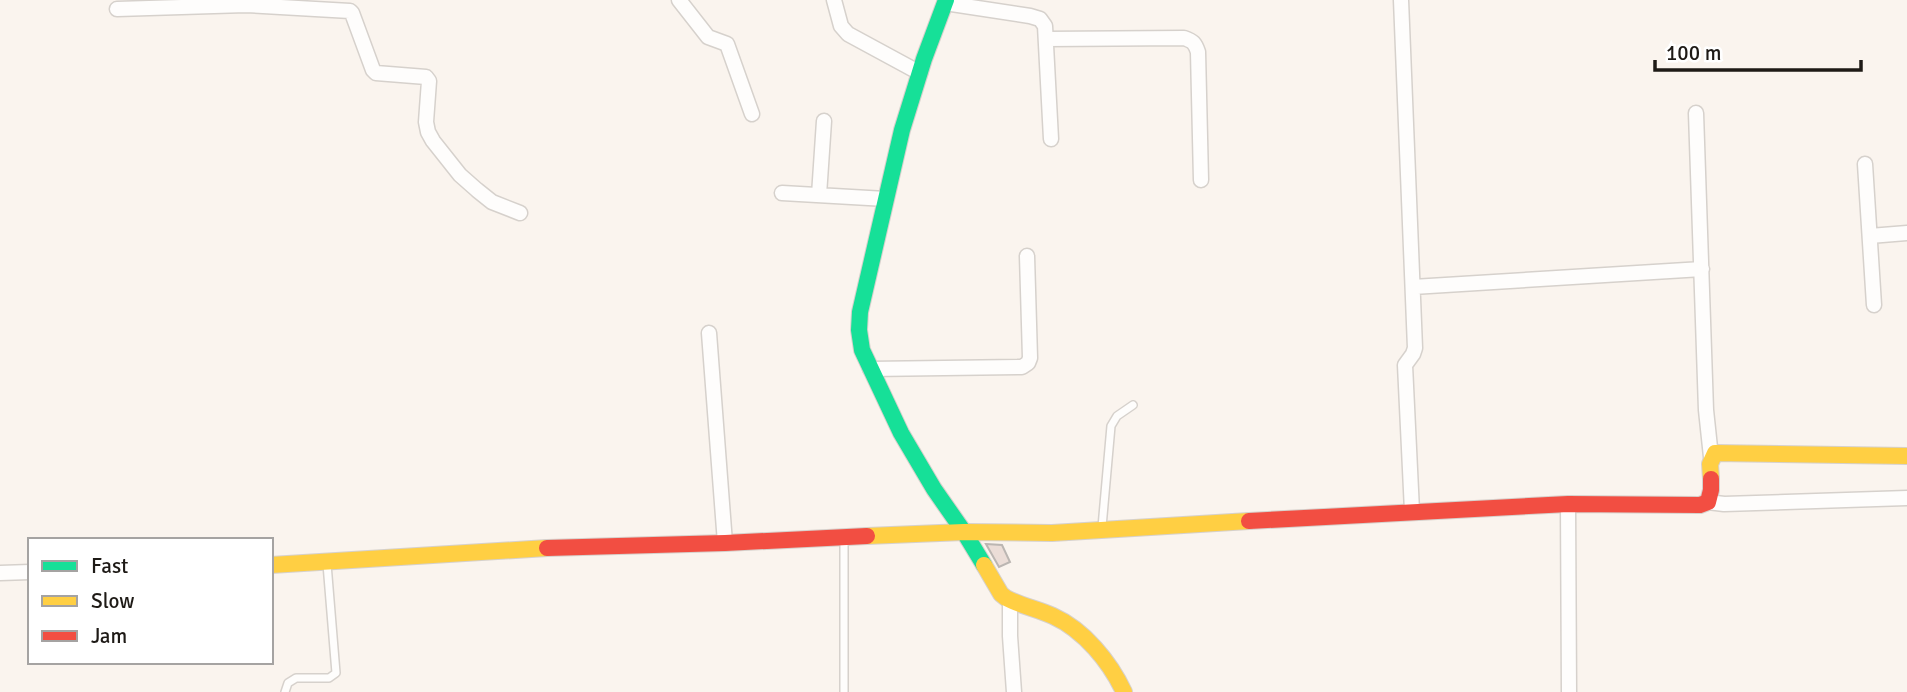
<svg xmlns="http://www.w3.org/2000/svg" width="1907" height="692" font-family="Signika,sans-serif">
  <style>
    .building { fill: #ebddd7; stroke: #bbb6b2; stroke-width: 2 }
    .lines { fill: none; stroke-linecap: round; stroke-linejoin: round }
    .lane-casing { stroke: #d6d1cc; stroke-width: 10 }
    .street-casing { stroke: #d6d1cc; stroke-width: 17 }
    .fast-casing { stroke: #d6d1cc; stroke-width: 18 }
    .slow-casing { stroke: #d6d1cc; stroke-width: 18 }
    .jam-casing { stroke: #d6d1cc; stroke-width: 18 }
    .lane { stroke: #fefdfc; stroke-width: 7 }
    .street { stroke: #fefdfc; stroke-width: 14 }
    .fast { stroke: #16e098; stroke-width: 16 }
    .slow { stroke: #ffcf43; stroke-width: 16 }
    .jam { stroke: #f24e42; stroke-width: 16 }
  </style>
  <rect width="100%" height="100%" fill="#faf4ee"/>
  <path class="building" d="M986,544L1002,545L1010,562L999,567Z"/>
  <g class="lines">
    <g class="lane-casing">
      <path id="lane" d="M1102,527L1111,426L1117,416L1133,405
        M285,692L288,683L296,678H329L336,673L327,564
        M844,692V539"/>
    </g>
    <g class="street-casing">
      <path id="street" d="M679,0L708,37L727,44L752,114
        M834,0L841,26L848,34L920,73
        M1401,0L1415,348L1413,354L1405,365L1412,511
        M945,3L1030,16L1040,19L1045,26L1051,139
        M117,9L246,5L350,11L352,13L373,70L376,73L426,77L429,81L426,122L428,132L433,141L460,175L477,190L492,202L520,213
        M1046,39L1184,38C1193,41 1195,43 1198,52L1201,180
        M1696,113L1706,410L1711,457
        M1865,164L1874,305
        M782,193L886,199
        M819,195L824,121
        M1870,236L1907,233
        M1413,287L1702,269
        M709,333L725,543
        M870,369L1022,367L1028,363L1030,358L1027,256
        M1708,502L1724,504L1907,498
        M1568,504L1569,692
        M0,573L30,572
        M1010,601V636L1014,692"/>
    </g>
    <g class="fast-casing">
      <path id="fast" d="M946,0L924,59L902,130L860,312L859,330L862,350L901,433L934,489L964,532L984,565"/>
    </g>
    <g class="slow-casing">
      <path id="slow" d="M1711,479L1710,464L1715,453L1907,456
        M867,536L964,532L1052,533L1249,521
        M271,565L547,548
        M984,565L1001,594L1006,598C1021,606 1038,609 1053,616C1084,630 1110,662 1124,692"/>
    </g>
    <g class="jam-casing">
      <path id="jam" d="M1249,521L1568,504L1700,505L1708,502L1711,490V479
        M547,548L725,543L867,536"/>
    </g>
    <use href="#lane" class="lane"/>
    <use href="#street" class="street"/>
    <use href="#fast" class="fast"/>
    <use href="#slow" class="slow"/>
    <use href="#jam" class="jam"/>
  </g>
  <rect x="28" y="538" width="245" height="126" fill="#ffffff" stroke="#a5a3a2" stroke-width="2"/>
  <rect x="42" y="561" width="35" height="10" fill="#16e098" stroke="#a5a3a2" stroke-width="2"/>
  <text x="91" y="573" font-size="21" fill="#1e1a16">Fast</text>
  <rect x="42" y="596" width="35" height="10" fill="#ffcf43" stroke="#a5a3a2" stroke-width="2"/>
  <text x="91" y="608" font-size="21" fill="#1e1a16">Slow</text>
  <rect x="42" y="631" width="35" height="10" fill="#f24e42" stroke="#a5a3a2" stroke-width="2"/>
  <text x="91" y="643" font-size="21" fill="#1e1a16">Jam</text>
  <path d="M1655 60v10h206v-10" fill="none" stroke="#1e1a16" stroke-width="3.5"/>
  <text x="1666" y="60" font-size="21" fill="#1e1a16" stroke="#ffffff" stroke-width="5" paint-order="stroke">100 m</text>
</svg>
